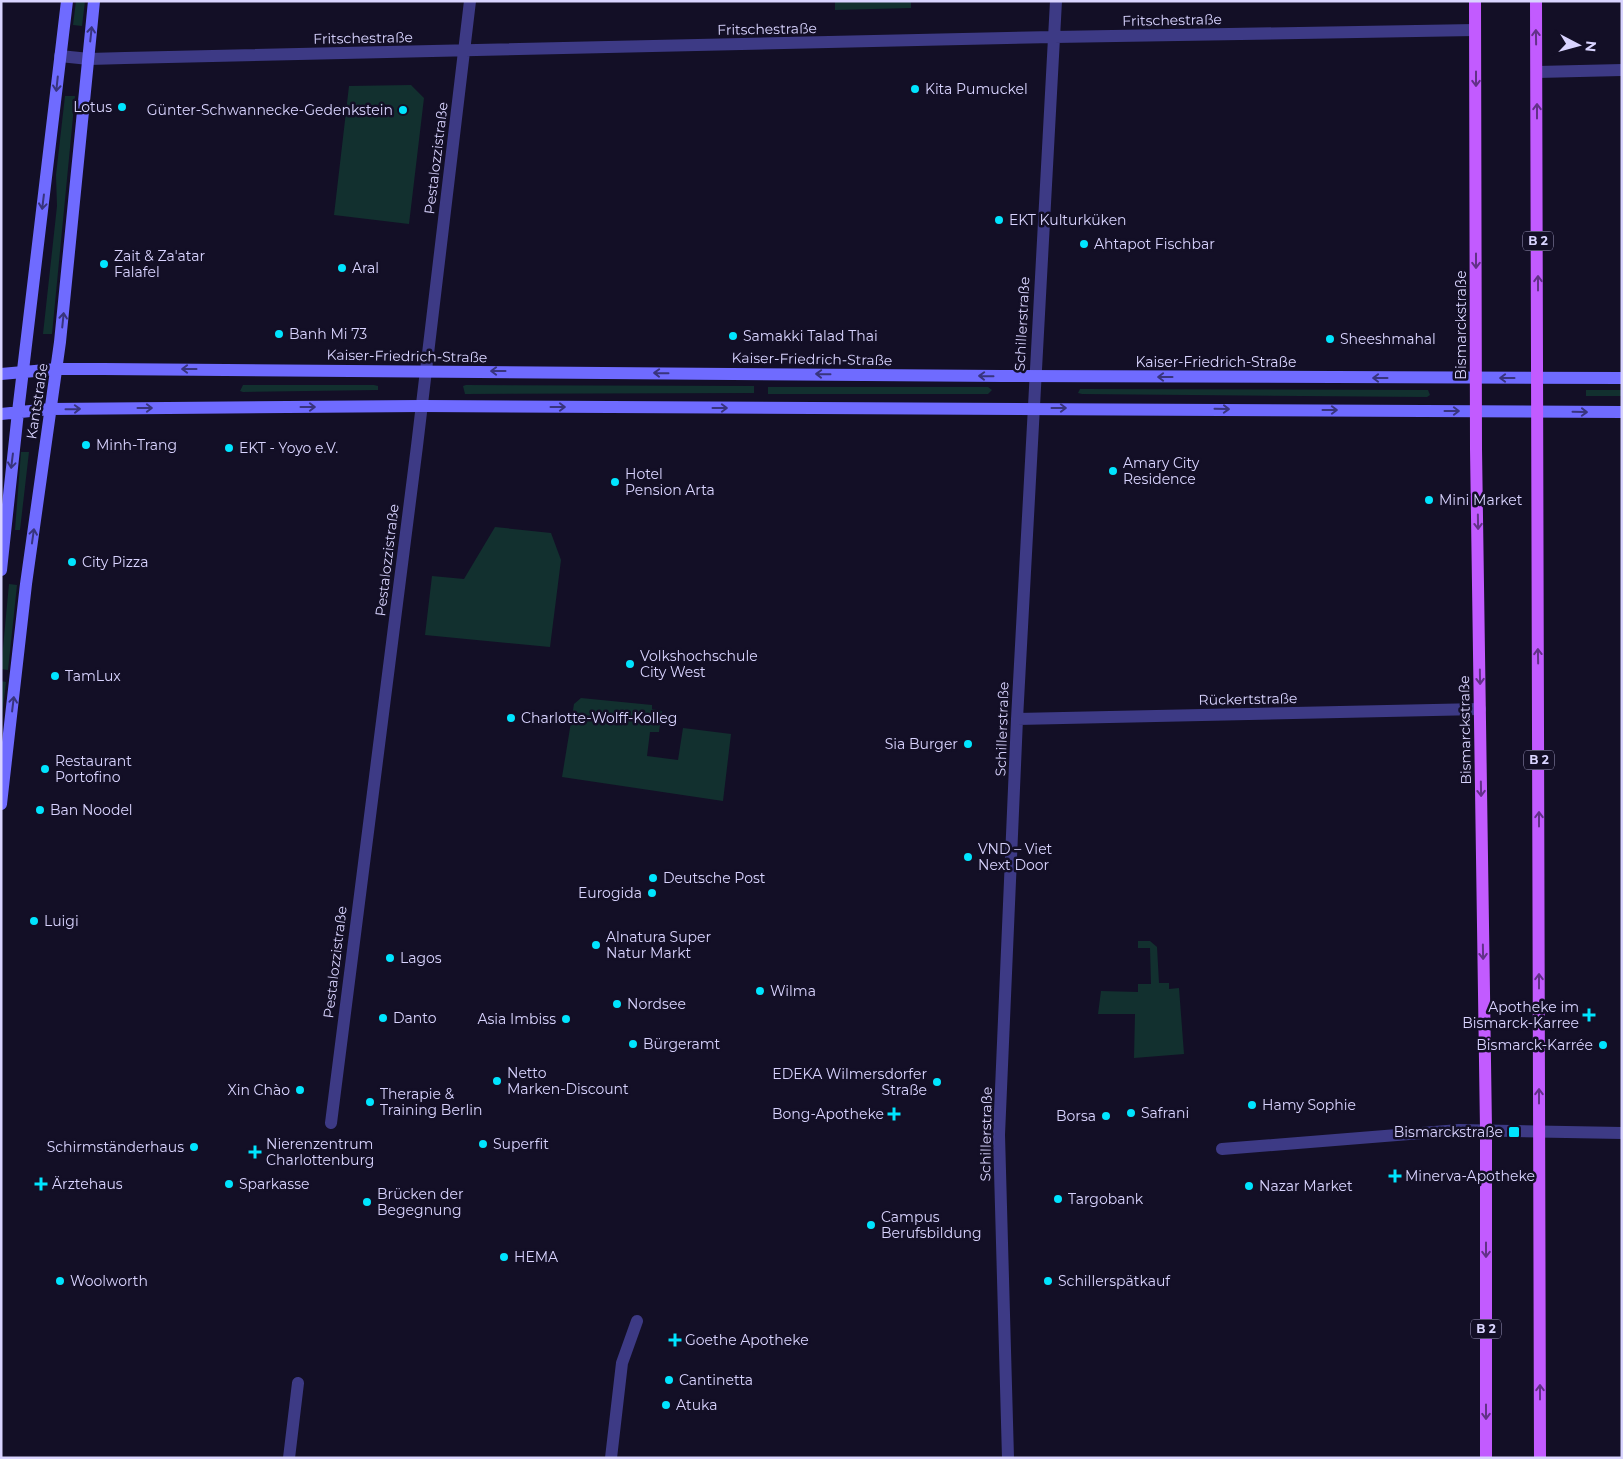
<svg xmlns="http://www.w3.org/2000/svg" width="1623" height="1459" font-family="Montserrat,sans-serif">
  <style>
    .green { fill: #12302f }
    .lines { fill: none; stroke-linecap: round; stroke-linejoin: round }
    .minor { stroke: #3d3a85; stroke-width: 12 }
    .secondary { stroke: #6f6bff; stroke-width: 12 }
    .primary { stroke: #c25bff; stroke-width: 12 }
    .oneway { stroke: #38347d }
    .oneway2 { stroke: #623188 }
    .poi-dot { fill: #00e5ff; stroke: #130f26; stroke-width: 2 }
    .labels { text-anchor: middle; stroke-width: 5; stroke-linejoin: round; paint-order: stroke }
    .shield { fill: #130f26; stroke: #9e99be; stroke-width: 1 }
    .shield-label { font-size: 12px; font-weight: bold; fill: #d9d4ff }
    .street-label { font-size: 14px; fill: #d9d4ff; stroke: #130f26 }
    .poi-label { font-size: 14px; fill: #d9d4ff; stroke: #130f26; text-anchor: start }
  </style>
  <rect width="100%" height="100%" fill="#130f26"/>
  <path class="green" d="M76,1H85L82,26L73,25Z
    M835,1H911V8L835,10Z
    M411,85L424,98L409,224L334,215L349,86Z
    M65,96H75L52,334H43L57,206L56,175Z
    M243,385H374L378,386V390L243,392L240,391Z
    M466,385L754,386V393L465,394L463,386Z
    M768,387H988L992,390L988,394H768Z
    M1080,389L1428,390L1430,395L1427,397L1082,394L1078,393Z
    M1586,390H1622V396H1586Z
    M21,452H29L20,530H15Z
    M495,527L551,533L561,560L550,647L425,635L432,576L464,579Z
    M9,584L17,585L8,670L1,669Z
    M1,681L6,682L1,725Z
    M581,698L652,705V709L662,711L659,732H650L647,756L678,760L683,728L731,734L723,801L562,777L574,704Z
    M1138,941H1150L1157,947L1159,983H1169V989L1179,988L1184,1054L1134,1058L1135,1014H1098L1101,991L1138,992V984H1151L1150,948H1138Z"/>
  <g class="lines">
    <path class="minor" d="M60,56L89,59L125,58L1054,37L1475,30
      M1537,72L1622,70
      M1017,719L1480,709
      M331,1123L417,446L470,1
      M1222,1149L1459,1130L1622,1133
      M289,1458L298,1383
      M611,1458L622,1363L637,1321
      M1008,1458L999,1135L1017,719L1056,1"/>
    <path class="secondary" d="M1,374L57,369H103L1001,376L1622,378
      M1,414L50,409L422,406L1622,412
      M1,570L18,412L67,1
      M1,804L26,584L60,342L94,1"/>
    <path class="primary" d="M1475,1L1476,449L1486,1129V1458
      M1536,1L1540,1458"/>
  </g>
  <defs><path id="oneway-shaft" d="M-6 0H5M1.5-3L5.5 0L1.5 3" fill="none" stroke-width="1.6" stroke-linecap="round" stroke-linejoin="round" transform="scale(1.25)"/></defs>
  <g class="oneway">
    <use href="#oneway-shaft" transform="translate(91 34) rotate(-84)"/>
    <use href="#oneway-shaft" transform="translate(57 84) rotate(96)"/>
    <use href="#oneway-shaft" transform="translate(43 202) rotate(97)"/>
    <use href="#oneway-shaft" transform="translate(63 320) rotate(-84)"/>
    <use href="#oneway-shaft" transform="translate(189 369) rotate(-180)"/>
    <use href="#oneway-shaft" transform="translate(498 371) rotate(-180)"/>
    <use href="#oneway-shaft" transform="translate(661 373) rotate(-179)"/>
    <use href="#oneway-shaft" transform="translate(823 374) rotate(-179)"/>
    <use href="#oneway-shaft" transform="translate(986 376) rotate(-179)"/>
    <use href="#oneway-shaft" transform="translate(1165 377) rotate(-180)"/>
    <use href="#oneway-shaft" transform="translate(1380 378) rotate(-180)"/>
    <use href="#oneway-shaft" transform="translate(1507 378) rotate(180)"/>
    <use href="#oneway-shaft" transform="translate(308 407)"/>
    <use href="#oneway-shaft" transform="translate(558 407)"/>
    <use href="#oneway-shaft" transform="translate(145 408)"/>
    <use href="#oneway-shaft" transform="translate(720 408)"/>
    <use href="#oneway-shaft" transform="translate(1059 408)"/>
    <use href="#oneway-shaft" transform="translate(73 409) rotate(-1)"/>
    <use href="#oneway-shaft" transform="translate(1222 409) rotate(1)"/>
    <use href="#oneway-shaft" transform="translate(1330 410)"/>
    <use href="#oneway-shaft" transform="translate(1452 411)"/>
    <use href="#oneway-shaft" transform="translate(1580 412) rotate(1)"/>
    <use href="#oneway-shaft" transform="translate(12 461) rotate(97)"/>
    <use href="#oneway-shaft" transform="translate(33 536) rotate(-82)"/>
    <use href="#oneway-shaft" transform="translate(13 704) rotate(-83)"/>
  </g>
  <g class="oneway2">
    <use href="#oneway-shaft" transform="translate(1536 37) rotate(-91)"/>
    <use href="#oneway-shaft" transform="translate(1476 79) rotate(90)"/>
    <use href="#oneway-shaft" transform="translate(1537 111) rotate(-90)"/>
    <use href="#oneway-shaft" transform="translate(1476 261) rotate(90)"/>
    <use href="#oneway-shaft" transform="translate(1538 283) rotate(-90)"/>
    <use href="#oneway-shaft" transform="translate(1478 522) rotate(89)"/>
    <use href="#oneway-shaft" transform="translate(1538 656) rotate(-91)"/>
    <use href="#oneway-shaft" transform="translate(1480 677) rotate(89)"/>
    <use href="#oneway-shaft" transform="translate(1481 789) rotate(89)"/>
    <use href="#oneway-shaft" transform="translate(1539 819) rotate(-90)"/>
    <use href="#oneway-shaft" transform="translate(1483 952) rotate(89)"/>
    <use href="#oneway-shaft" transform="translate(1539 981) rotate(-90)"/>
    <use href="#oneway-shaft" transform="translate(1539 1096) rotate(-90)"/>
    <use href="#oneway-shaft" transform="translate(1486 1250) rotate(90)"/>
    <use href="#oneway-shaft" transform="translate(1540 1392) rotate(-90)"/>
    <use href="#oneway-shaft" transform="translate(1486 1412) rotate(90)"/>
  </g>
  <g class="poi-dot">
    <circle cx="915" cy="89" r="5"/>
    <circle cx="122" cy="107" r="5"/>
    <circle cx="403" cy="110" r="5"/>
    <circle cx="999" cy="220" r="5"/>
    <circle cx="1084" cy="244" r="5"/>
    <circle cx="104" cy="264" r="5"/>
    <circle cx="342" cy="268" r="5"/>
    <circle cx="279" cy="334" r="5"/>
    <circle cx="733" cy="336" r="5"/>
    <circle cx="1330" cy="339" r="5"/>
    <circle cx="86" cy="445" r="5"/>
    <circle cx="229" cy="448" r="5"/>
    <circle cx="1113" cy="471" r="5"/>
    <circle cx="615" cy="482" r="5"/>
    <circle cx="1429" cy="500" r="5"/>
    <circle cx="72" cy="562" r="5"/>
    <circle cx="630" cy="664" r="5"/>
    <circle cx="55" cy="676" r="5"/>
    <circle cx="511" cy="718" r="5"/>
    <circle cx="968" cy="744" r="5"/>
    <circle cx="45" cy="769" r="5"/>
    <circle cx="40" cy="810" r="5"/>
    <circle cx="968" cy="857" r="5"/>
    <circle cx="653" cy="878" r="5"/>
    <circle cx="652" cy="893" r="5"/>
    <circle cx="34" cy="921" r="5"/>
    <circle cx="596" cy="945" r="5"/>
    <circle cx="390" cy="958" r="5"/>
    <circle cx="760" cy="991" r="5"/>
    <circle cx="617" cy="1004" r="5"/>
    <path d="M1586.5 1007.5h5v5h5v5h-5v5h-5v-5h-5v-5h5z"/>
    <circle cx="383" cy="1018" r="5"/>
    <circle cx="566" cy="1019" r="5"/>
    <circle cx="633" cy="1044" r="5"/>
    <circle cx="1603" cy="1045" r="5"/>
    <circle cx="497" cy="1081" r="5"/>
    <circle cx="937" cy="1082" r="5"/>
    <circle cx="300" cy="1090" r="5"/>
    <circle cx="370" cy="1102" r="5"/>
    <circle cx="1252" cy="1105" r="5"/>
    <circle cx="1131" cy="1113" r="5"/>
    <path d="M891.5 1106.5h5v5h5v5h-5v5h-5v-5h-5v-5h5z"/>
    <circle cx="1106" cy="1116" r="5"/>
    <rect x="1508" y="1126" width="12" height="12" rx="2.5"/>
    <circle cx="483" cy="1144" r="5"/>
    <circle cx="194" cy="1147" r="5"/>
    <path d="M252.5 1144.5h5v5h5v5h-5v5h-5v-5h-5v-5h5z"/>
    <path d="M1392.5 1168.5h5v5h5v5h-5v5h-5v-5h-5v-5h5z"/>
    <path d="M38.5 1176.5h5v5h5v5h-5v5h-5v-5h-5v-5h5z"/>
    <circle cx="229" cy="1184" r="5"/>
    <circle cx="1249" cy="1186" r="5"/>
    <circle cx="1058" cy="1199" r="5"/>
    <circle cx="367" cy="1202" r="5"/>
    <circle cx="871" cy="1225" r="5"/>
    <circle cx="504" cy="1257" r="5"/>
    <circle cx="60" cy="1281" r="5"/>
    <circle cx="1048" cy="1281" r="5"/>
    <path d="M672.5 1332.5h5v5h5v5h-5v5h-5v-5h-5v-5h5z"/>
    <circle cx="669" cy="1380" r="5"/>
    <circle cx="666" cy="1405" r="5"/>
  </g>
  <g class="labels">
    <g class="shield">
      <rect x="1523" y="231.5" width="30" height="19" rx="4"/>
      <rect x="1524" y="750.5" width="30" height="19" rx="4"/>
      <rect x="1471" y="1319.5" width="30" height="19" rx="4"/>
    </g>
    <g class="shield-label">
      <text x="1538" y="245">B 2</text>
      <text x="1539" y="764">B 2</text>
      <text x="1486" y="1333">B 2</text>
    </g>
    <g class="street-label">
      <text transform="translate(1172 20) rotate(-1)" y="5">Fritschestraße</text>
      <text transform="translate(767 29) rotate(-1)" y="5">Fritschestraße</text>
      <text transform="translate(363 38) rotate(-1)" y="5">Fritschestraße</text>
      <text transform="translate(436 158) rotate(-83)" y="5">Pestalozzistraße</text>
      <text transform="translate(1022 324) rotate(-87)" y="5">Schillerstraße</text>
      <text transform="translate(1461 325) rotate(-90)" y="5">Bismarckstraße</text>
      <text transform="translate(407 356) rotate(1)" y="5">Kaiser-Friedrich-Straße</text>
      <text transform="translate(812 359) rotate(1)" y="5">Kaiser-Friedrich-Straße</text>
      <text x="1216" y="367">Kaiser-Friedrich-Straße</text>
      <text transform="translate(37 401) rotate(-81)" y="5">Kantstraße</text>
      <text transform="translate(387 560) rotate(-83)" y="5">Pestalozzistraße</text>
      <text transform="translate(1248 699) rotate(-1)" y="5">Rückertstraße</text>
      <text transform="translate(1002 729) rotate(-88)" y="5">Schillerstraße</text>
      <text transform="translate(1465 730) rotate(-91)" y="5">Bismarckstraße</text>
      <text transform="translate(335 962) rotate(-83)" y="5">Pestalozzistraße</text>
      <text transform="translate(986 1134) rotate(-89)" y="5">Schillerstraße</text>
    </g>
    <g class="poi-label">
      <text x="925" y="94">Kita Pumuckel</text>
      <text x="112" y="112" text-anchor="end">Lotus</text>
      <text x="393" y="115" text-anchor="end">Günter-Schwannecke-Gedenkstein</text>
      <text x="1009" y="225">EKT Kulturküken</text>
      <text x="1094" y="249">Ahtapot Fischbar</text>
      <text x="114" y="261">Zait &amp; Za'atar<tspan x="114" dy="16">Falafel</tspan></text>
      <text x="352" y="273">Aral</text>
      <text x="289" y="339">Banh Mi 73</text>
      <text x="743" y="341">Samakki Talad Thai</text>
      <text x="1340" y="344">Sheeshmahal</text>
      <text x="96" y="450">Minh-Trang</text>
      <text x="239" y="453">EKT - Yoyo e.V.</text>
      <text x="1123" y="468">Amary City<tspan x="1123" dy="16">Residence</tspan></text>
      <text x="625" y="479">Hotel<tspan x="625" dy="16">Pension Arta</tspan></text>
      <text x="1439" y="505">Mini Market</text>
      <text x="82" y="567">City Pizza</text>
      <text x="640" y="661">Volkshochschule<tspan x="640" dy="16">City West</tspan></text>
      <text x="65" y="681">TamLux</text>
      <text x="521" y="723">Charlotte-Wolff-Kolleg</text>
      <text x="958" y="749" text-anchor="end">Sia Burger</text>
      <text x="55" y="766">Restaurant<tspan x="55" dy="16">Portofino</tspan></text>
      <text x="50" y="815">Ban Noodel</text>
      <text x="978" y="854">VND – Viet<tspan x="978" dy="16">Next Door</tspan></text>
      <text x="663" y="883">Deutsche Post</text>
      <text x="642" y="898" text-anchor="end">Eurogida</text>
      <text x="44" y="926">Luigi</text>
      <text x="606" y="942">Alnatura Super<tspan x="606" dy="16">Natur Markt</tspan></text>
      <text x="400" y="963">Lagos</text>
      <text x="770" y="996">Wilma</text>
      <text x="627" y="1009">Nordsee</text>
      <text x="1579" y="1012" text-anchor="end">Apotheke im<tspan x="1579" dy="16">Bismarck-Karree</tspan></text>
      <text x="393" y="1023">Danto</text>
      <text x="556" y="1024" text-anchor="end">Asia Imbiss</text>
      <text x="643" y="1049">Bürgeramt</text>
      <text x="1593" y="1050" text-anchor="end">Bismarck-Karrée</text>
      <text x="507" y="1078">Netto<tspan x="507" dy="16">Marken-Discount</tspan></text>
      <text x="927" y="1079" text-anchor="end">EDEKA Wilmersdorfer<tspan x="927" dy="16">Straße</tspan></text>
      <text x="290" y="1095" text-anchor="end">Xin Chào</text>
      <text x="380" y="1099">Therapie &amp;<tspan x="380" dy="16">Training Berlin</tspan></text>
      <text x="1262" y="1110">Hamy Sophie</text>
      <text x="1141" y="1118">Safrani</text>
      <text x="884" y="1119" text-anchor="end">Bong-Apotheke</text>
      <text x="1096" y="1121" text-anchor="end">Borsa</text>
      <text x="1503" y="1137" text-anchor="end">Bismarckstraße</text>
      <text x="266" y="1149">Nierenzentrum<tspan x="266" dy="16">Charlottenburg</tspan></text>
      <text x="493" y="1149">Superfit</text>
      <text x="184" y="1152" text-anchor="end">Schirmständerhaus</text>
      <text x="1405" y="1181">Minerva-Apotheke</text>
      <text x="52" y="1189">Ärztehaus</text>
      <text x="239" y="1189">Sparkasse</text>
      <text x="1259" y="1191">Nazar Market</text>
      <text x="377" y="1199">Brücken der<tspan x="377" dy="16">Begegnung</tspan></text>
      <text x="1068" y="1204">Targobank</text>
      <text x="881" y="1222">Campus<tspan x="881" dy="16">Berufsbildung</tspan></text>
      <text x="514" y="1262">HEMA</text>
      <text x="70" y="1286">Woolworth</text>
      <text x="1058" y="1286">Schillerspätkauf</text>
      <text x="685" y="1345">Goethe Apotheke</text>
      <text x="679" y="1385">Cantinetta</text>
      <text x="676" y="1410">Atuka</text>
    </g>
  </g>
  <rect width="1623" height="1459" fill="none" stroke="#d9d4ff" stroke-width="5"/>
  <g transform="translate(1578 45) rotate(96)" stroke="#130f26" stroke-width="4" paint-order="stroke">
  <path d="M0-4L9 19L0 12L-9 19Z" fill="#d9d4ff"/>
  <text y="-8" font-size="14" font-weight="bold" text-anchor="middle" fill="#d9d4ff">N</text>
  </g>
</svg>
